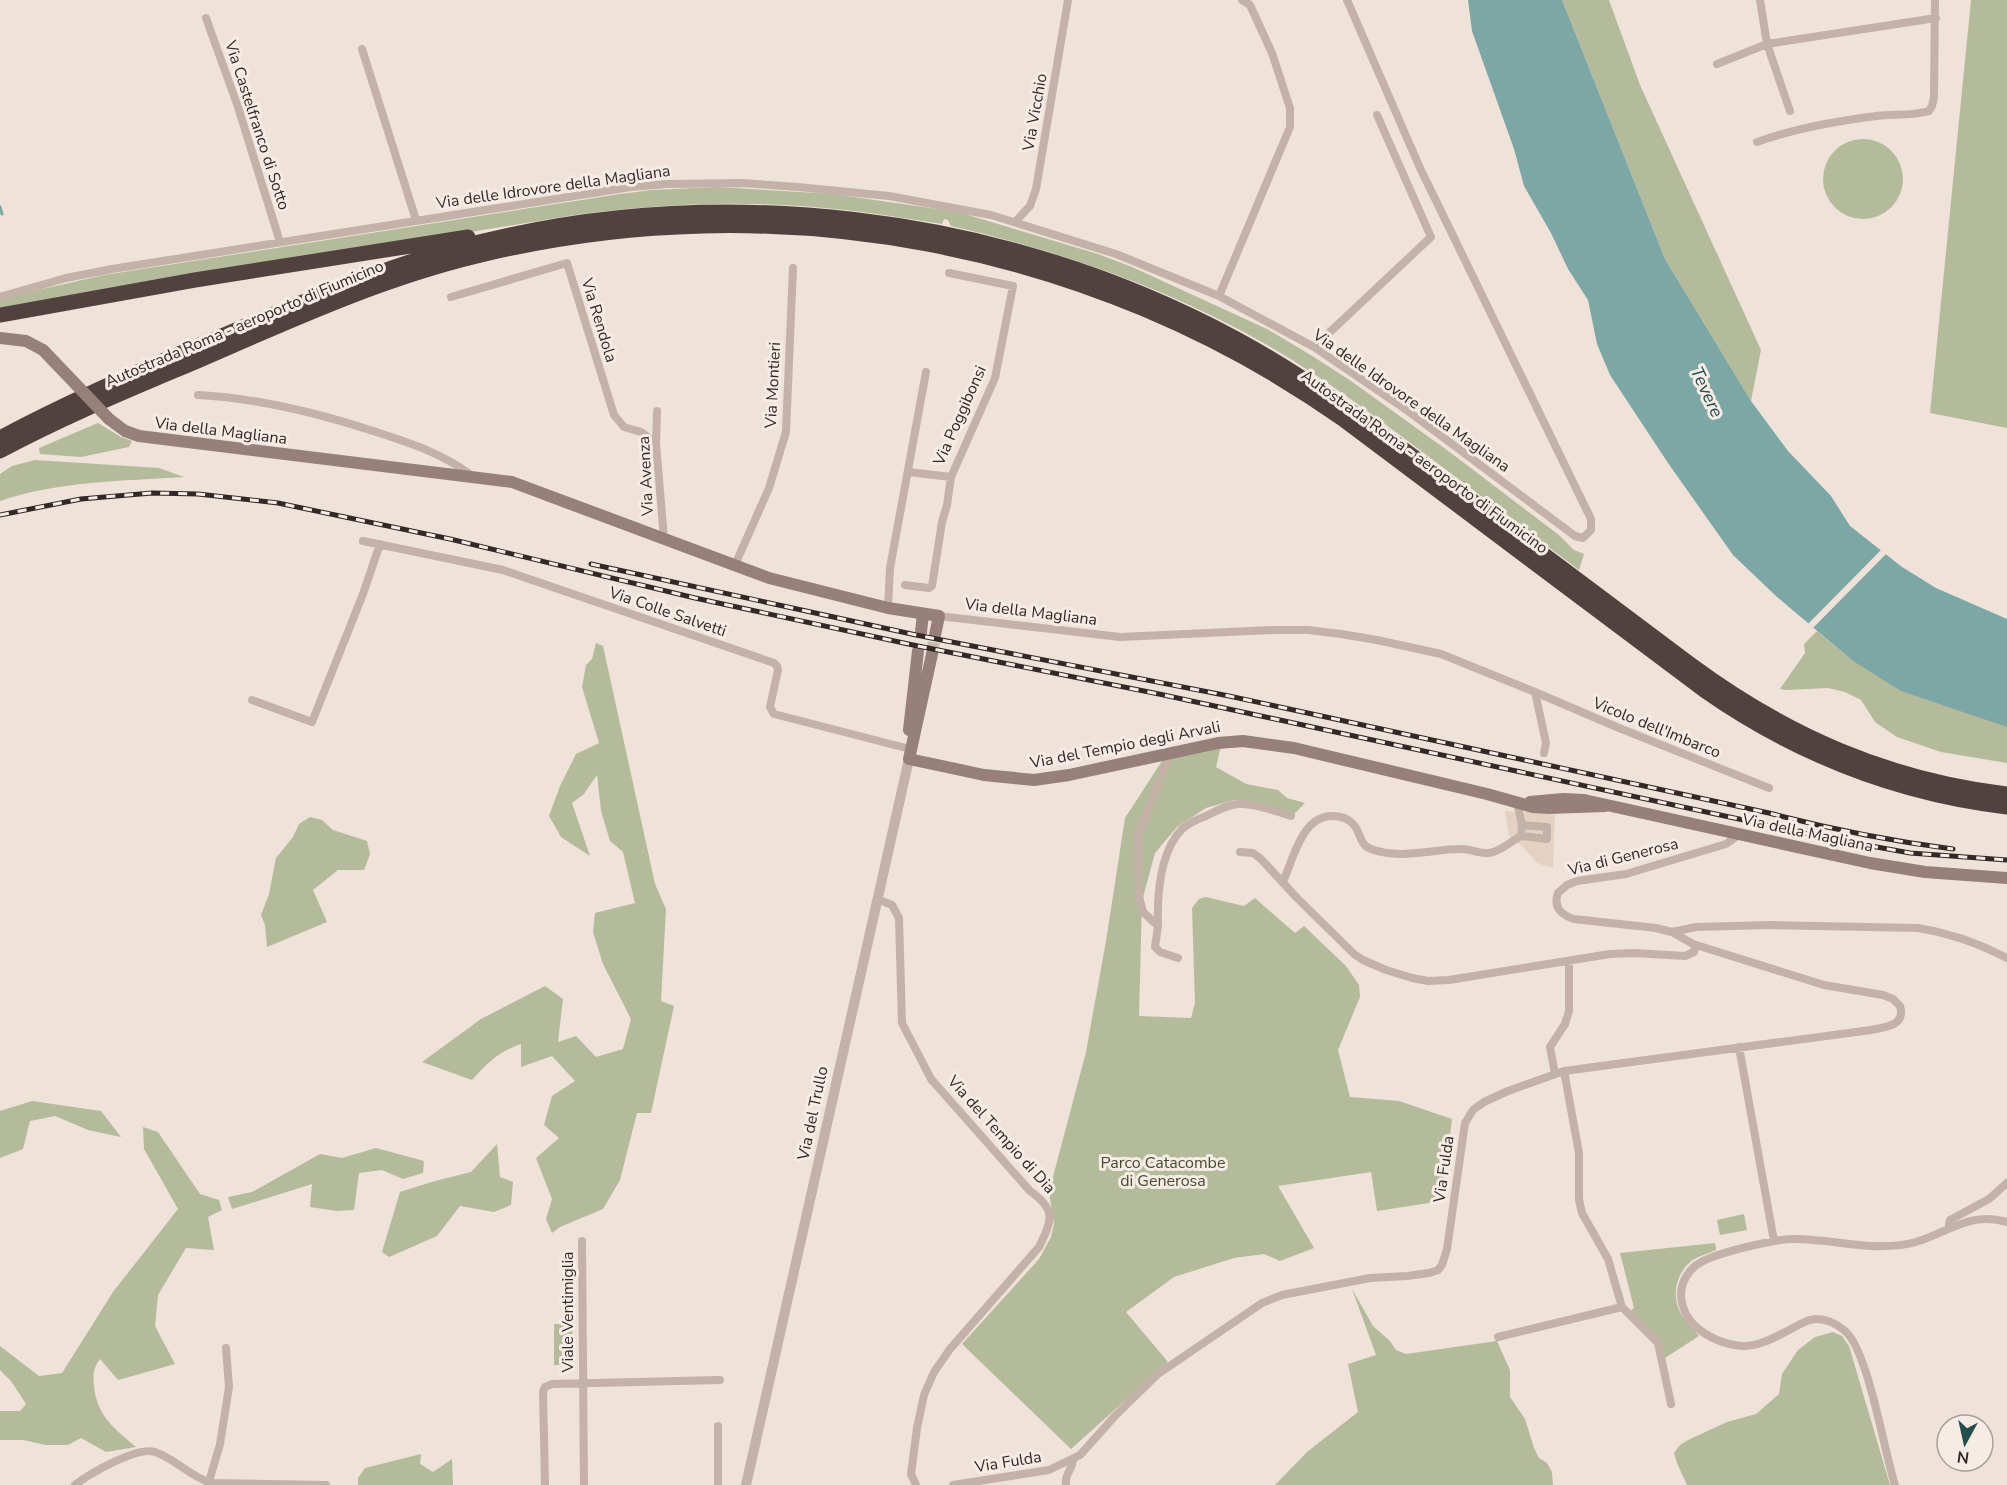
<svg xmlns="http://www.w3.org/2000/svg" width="2007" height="1485" font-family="'Nunito Sans',sans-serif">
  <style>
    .green { fill: #b4bb9b }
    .plaza { fill: #e4d1c2 }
    .water { fill: #7ca7a4 }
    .pier { fill: #eee2d9 }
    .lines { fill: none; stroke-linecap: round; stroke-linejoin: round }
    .stream { stroke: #7ca7a4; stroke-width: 3 }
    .secondary-tunnel { stroke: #c8bdb5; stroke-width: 12; stroke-dasharray: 12 6; stroke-linecap: butt }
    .minor { stroke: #c4b1a7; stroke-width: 8 }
    .tertiary { stroke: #c4b1a7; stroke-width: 10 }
    .secondary { stroke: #978079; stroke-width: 12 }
    .motorway { stroke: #51423f; stroke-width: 15 }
    .rail-casing { stroke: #322927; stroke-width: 5 }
    .rail { stroke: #f6ece5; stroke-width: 3; stroke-dasharray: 9; stroke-linecap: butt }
    .secondary-bridge { stroke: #978079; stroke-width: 12 }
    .labels { text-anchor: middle; stroke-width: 6; stroke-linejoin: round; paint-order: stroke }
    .street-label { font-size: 16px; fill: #322927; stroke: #f6ece5 }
    .park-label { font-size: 16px; fill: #454d2d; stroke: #f6ece5 }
    .water-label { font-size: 18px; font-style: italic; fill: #214e4c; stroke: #f6ece5 }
  </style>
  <rect width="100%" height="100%" fill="#eee2d9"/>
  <path class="green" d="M1562,0H1609L1640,85L1761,350L1751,401L1665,259Z
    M1971,0H2007V428L1930,413Z
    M1823 179a40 40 0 1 1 80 0a40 40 0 1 1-80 0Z
    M717,187L833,194L958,212L1098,254L1132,267L1267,329L1314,357L1351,381L1451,453L1559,535L1574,550L1584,554L1579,570C1530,533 1482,497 1433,460C1380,420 1327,380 1269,346C1170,289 1061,251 951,226L948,220L944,219L942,224C878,213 812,204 746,204C687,203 627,208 568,216L0,310V301L25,293L104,275L620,194L652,190Z
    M98,423L121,437L132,441L129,447L81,457L40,454L39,448Z
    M35,460L159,468L184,477C124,481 57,481 0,501V474L12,466Z
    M1817,631L1853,661L2007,727V763L1941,752L1897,737L1875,722L1861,700L1845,692L1828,688L1786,690L1780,689L1805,653L1804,644Z
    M596,643L603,646L655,884L666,909L661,1001L674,1006L651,1113H637L620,1180L603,1209L560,1227L552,1233L546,1219L552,1199L536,1158L559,1138L544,1125L552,1096L575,1081L552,1056L521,1067V1044C498,1052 488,1062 472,1080L422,1062L481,1019L545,986L563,999L558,1042L576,1036L596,1057L623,1049L631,1019L603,964L593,932L595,913L635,903L623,852L610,841L601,811L597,775L584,794L572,803L590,856L561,837L549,816L560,786L576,754L599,743L582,687L586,665L592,659Z
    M1221,746L1216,767L1246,784L1278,790L1287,798L1305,803L1294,814L1255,802L1234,800L1206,808L1177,827L1155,853L1142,901L1139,1016L1191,1018L1195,1003L1192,908L1199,899L1206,897L1244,906L1255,898L1295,933L1304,926L1346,966L1359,985L1360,997L1338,1050L1350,1097L1399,1101L1452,1119L1442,1201L1377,1211L1371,1172L1278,1186L1314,1248L1280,1261L1264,1254L1234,1258L1174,1277L1126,1312L1168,1362L1071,1449L962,1344L1039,1259L1051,1237L1054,1224L1049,1192L1086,1052L1106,941L1125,818L1162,761Z
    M310,817L322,820L333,830L367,841L370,854L364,870H338L313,890L327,922L267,947L265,925L261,915L269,894L276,858L293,837L299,824Z
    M32,1101L101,1111L121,1137L88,1130L55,1116L30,1121L23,1149L0,1158V1111Z
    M143,1127L158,1132L200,1194L219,1200L222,1210L208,1217L214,1250L186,1248L158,1295L155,1326L175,1364L118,1380L100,1359C93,1369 93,1374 94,1386C97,1416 114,1428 136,1447L106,1452L81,1438L68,1445H46L23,1440H0V1411H20L26,1404L11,1381L0,1370V1346L39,1376L62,1373L113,1292L178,1209L144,1149Z
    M497,1144L500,1177L513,1182L511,1205L494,1212L460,1206L437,1236L389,1257L382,1252L400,1192L435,1181L471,1172Z
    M376,1148L424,1161L423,1173L403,1179L382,1170L359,1173L354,1210L337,1211L310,1207L312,1184L232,1209L228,1197L252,1192L320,1154L342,1158Z
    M1744,1214L1747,1230L1720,1235L1717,1220Z
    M1715,1243L1716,1250C1707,1254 1694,1257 1687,1265C1675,1278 1672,1298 1681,1314C1686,1322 1693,1328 1699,1336L1665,1358C1660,1328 1644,1332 1631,1310L1634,1308L1620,1253Z
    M1352,1289L1373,1326L1390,1341L1396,1350L1406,1354L1497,1341L1510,1370V1397L1525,1419L1534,1448L1539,1458L1547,1463L1552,1472L1553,1485H1275L1307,1452L1358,1412L1348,1364L1376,1355Z
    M554,1324H572L573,1365H554Z
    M1833,1332L1842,1336L1849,1346L1890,1485H1687L1677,1463L1674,1453L1680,1445L1688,1440L1727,1422L1756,1414L1779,1394L1782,1374L1798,1350L1815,1337Z
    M421,1454L420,1464L433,1472L452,1459L453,1485H358V1478L365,1468Z"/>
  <path class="plaza" d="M1505,811L1524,813L1526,811L1555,815L1553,868L1537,863L1522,846L1509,836Z"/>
  <path class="water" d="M1468,0H1562L1665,259L1751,401L1788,451L1831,496L1850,526L1902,567L1936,588L2007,619V727L1901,691L1853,661L1777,597L1733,555L1668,463L1610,375L1597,344L1588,300L1568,269L1551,233L1524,186L1514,149L1472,31Z"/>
  <path class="pier" d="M1883,548L1888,552L1811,630L1806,626Z"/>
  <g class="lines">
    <path class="stream" d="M0,207L2,214"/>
    <path class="secondary-tunnel" d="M932,654L935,635"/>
    <path class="minor" d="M1760,0L1767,44L1790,111
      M206,18L238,107L280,242
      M362,49L416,220
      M1717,64L1767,44L1936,18
      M1757,142C1796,128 1836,121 1877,116C1893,114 1913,116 1929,111L1932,106L1934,97L1935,0
      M1015,222L1030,206L1036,189L1068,0
      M1219,296L1290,127V108L1272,53L1250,5L1242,0
      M0,297L66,278L112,269L631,187L667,184L742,183L798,187L889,196L991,215L1116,254L1219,296L1314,347L1408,411L1575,536L1583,538L1591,530V519L1420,168L1347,0
      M451,297L567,263L614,415L624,427L641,432L656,443
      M1314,347L1431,237L1377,115
      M198,395C257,398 314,412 370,430C407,442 440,452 471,475
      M657,411L656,443L664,539
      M909,472L951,477L995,378L1013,286L949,273
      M363,541L503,570L774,663L777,666L778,670L770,707L774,714L910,749
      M734,567L769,488L786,432L793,268
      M905,585L929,588L932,586L942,522L947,505L951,477
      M888,608L890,568L926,372
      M939,616L1120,637L1273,630H1308L1341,634L1377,640L1441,654L1535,692L1546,743L1544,753
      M1535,692L1619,728L1769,788
      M252,700L312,722L363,594L380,544
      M1170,753L1138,836L1139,896L1143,912L1158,926C1157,895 1159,853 1182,829C1189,823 1198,819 1206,816C1214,812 1223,807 1232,805C1249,801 1275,811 1291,816
      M1517,802L1522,825L1521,836L1547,839V827L1522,825
      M1740,834L1726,844L1626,874L1577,881L1567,885L1558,893C1553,907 1561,915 1574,919L1656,928L1672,932L1696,927L1769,925L1918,928C1950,933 1978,943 2007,958
      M1240,852L1253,853L1261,859L1297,898L1354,954L1363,960L1386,970L1412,978L1428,981L1449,980L1610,954L1634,953L1685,956L1694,952L1695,948L1693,944
      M1283,882C1293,859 1302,816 1332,816C1339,816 1348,818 1353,824C1361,832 1359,845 1371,849C1400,860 1432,849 1462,849C1471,849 1480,854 1489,853C1500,852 1511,841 1521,836
      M877,899L892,905L899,918L902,1023L931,1079L1030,1191C1057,1210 1052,1220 1039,1247L950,1349L934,1372L924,1395L917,1428L911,1474L916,1485
      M1158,926L1155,947L1160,952L1178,958
      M1739,1047L1774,1241
      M1564,1071L1579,1153V1200L1582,1213L1608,1259L1622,1307L1658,1343L1671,1404
      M1555,1074L1550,1047L1565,1024L1569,1011V961
      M1948,1229L1950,1220L1989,1199L2007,1183
      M582,1241L584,1485
      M1498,1337L1622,1307
      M718,1426V1485
      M75,1485C89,1474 137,1446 155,1452C176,1459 190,1477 212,1483L326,1485
      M208,1485L220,1444L229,1387L226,1348
      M545,1485L543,1391L545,1387L552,1384L720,1380
      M953,1485L1049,1470L1080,1455L1115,1416L1158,1374L1262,1303L1282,1295L1370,1278L1407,1276L1429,1273L1438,1270L1442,1265L1447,1249L1465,1123L1473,1110L1484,1102L1508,1091L1564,1071L1871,1030C1885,1027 1906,1026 1900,1006L1893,999L1883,995L1824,985L1693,944L1672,932
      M1066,1485C1064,1474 1073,1469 1073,1459
      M1895,1485C1884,1451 1868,1350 1845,1331C1837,1324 1826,1319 1816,1319C1807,1319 1799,1325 1791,1329C1763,1344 1746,1353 1715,1339C1702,1333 1691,1325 1685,1312C1680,1300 1679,1288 1686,1277C1689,1272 1693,1267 1698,1264C1714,1253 1775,1239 1794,1239C1836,1239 1876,1253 1916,1242C1949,1232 1971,1211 2007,1222"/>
    <path class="tertiary" d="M746,1485L909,759"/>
    <path class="secondary" d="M0,338L26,341L43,350
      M109,419L125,431L139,436L512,482L769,578L888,608L939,616L935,635
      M921,632L923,614
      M932,654L909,759L984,775L1034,780L1069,775L1218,743L1243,741L1294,748L1487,794L1533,807L1549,808L1605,806
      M909,730L918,651
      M1530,802L1563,799L1584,800L1870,863L1925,872L2007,878"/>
    <path class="motorway" d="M0,315L195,280L468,237
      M0,438C69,401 140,370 212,340C292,306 372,271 456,248C714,178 1000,212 1235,338C1318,383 1391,440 1466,496C1541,552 1615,608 1690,664C1786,735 1888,780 2007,794
      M0,451C65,416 134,388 202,359C292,320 381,279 477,256C774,183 1094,243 1344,420L1704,690C1794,753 1897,794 2007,807"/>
    <g class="rail-casing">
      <path id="rail" d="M0,515L81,499L152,493L198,494L278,503L450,539L695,598L913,645L1159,694L1827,838L1910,853L2007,860
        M591,564L916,635L1229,696L1769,813C1830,829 1891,841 1953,849"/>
    </g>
    <use href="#rail" class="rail"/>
    <path class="secondary-bridge" d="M43,350L109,419"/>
  </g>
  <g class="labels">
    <g class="street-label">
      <text transform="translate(1034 112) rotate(-80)" y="6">Via Vicchio</text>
      <text transform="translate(258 125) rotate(72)" y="6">Via Castelfranco di Sotto</text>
      <text transform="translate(553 186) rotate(-8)" y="6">Via delle Idrovore della Magliana</text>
      <text transform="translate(600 320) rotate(73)" y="6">Via Rendola</text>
      <text transform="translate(244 323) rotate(-23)" y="6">Autostrada Roma - aeroporto di Fiumicino</text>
      <text transform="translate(772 385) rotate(-87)" y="6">Via Montieri</text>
      <text transform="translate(1412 400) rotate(35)" y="6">Via delle Idrovore della Magliana</text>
      <text transform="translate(959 415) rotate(-66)" y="6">Via Poggibonsi</text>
      <text transform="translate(221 430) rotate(7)" y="6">Via della Magliana</text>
      <text transform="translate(1425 461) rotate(36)" y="6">Autostrada Roma - aeroporto di Fiumicino</text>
      <text transform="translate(645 476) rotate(-93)" y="6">Via Avenza</text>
      <text transform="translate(668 611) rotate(19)" y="6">Via Colle Salvetti</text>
      <text transform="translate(1031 611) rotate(7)" y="6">Via della Magliana</text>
      <text transform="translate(1657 727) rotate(22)" y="6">Vicolo dell'Imbarco</text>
      <text transform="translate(1125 744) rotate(-11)" y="6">Via del Tempio degli Arvali</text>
      <text transform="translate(1808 832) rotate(12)" y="6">Via della Magliana</text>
      <text transform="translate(1623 856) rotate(-14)" y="6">Via di Generosa</text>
      <text transform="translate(812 1113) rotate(-78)" y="6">Via del Trullo</text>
      <text transform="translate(1002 1134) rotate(48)" y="6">Via del Tempio di Dia</text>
      <text transform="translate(1443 1169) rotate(-82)" y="6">Via Fulda</text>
      <text transform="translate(567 1312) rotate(-90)" y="6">Viale Ventimiglia</text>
      <text transform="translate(1008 1461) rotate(-9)" y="6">Via Fulda</text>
    </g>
    <g class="park-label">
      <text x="1163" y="1168">Parco Catacombe<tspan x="1163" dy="18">di Generosa</tspan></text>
    </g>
    <g class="water-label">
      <text transform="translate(1707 392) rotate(65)" y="6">Tevere</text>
    </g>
  </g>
  <g transform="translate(1965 1443) rotate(188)"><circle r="28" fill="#f6ece5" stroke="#a89e99" stroke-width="1.5"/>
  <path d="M0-4.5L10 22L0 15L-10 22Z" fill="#214e4c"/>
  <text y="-9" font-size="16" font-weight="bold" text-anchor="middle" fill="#322927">N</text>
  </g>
</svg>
